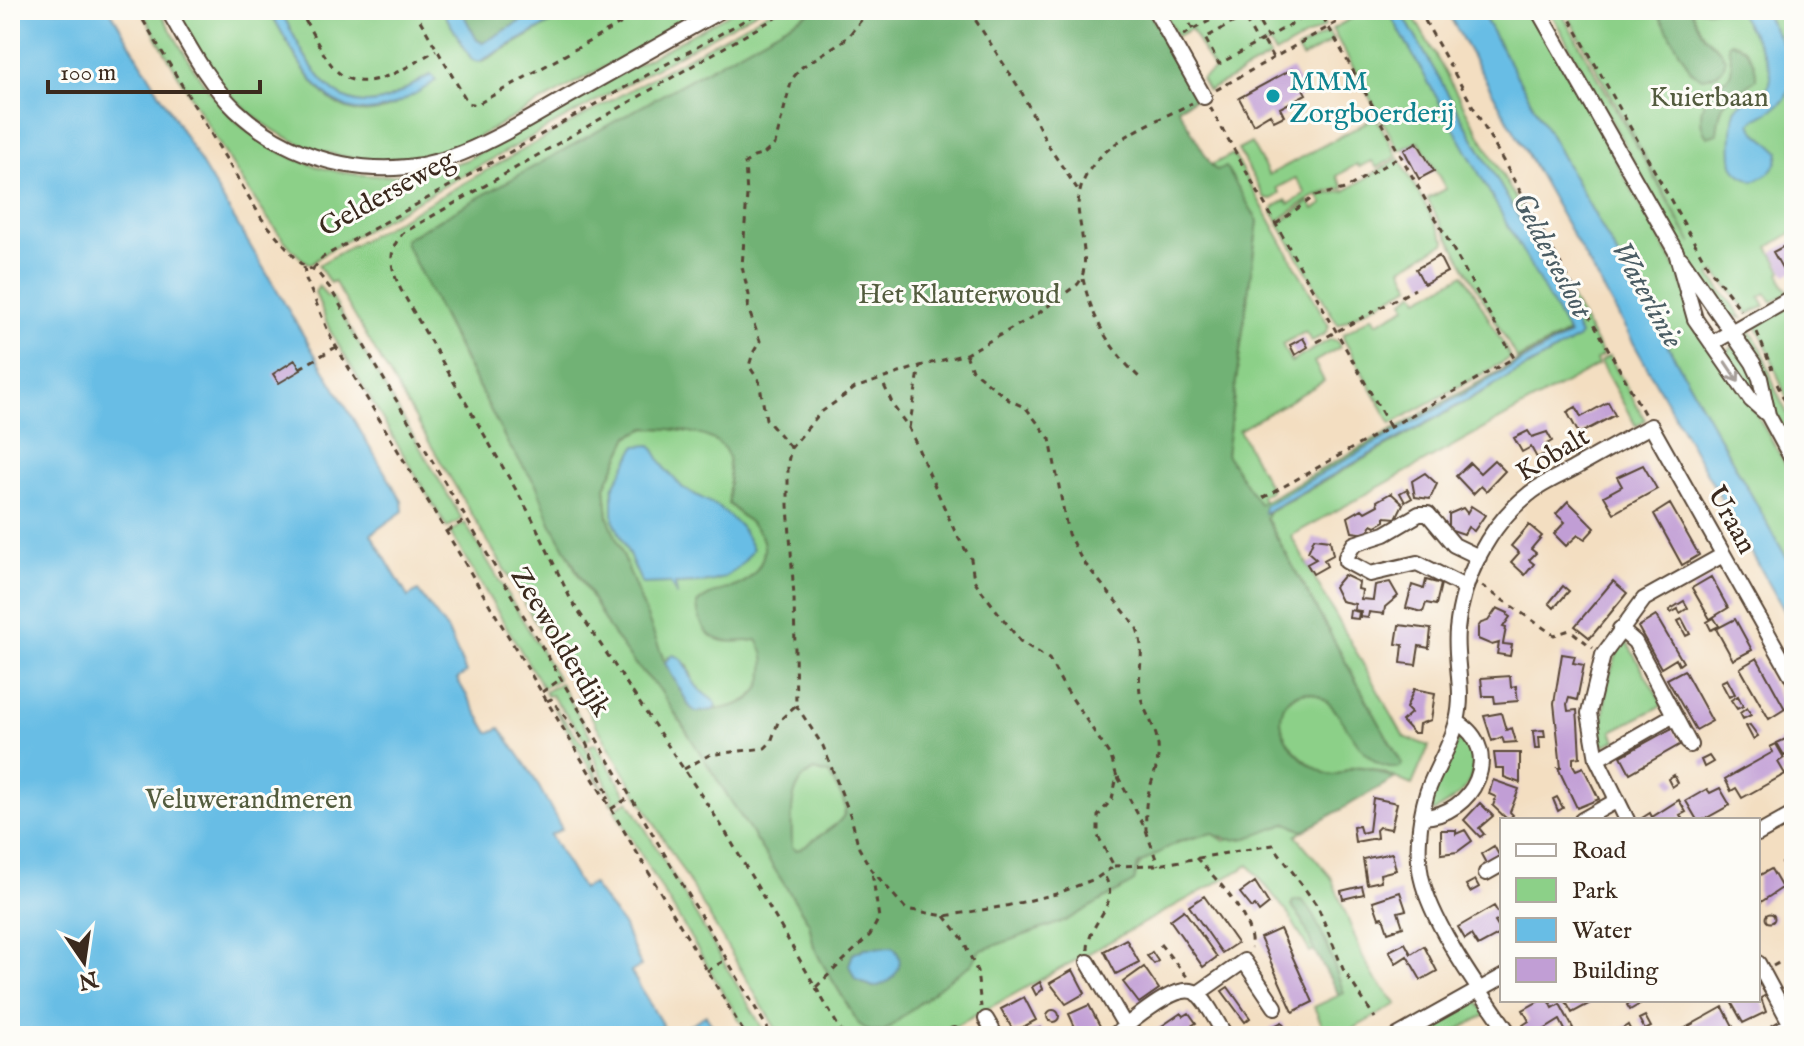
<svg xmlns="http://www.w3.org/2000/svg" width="1804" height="1046" font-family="'IM FELL English',serif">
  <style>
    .green { fill: #8cd088; stroke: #647d53; stroke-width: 2 }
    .forest { fill: #71b274; stroke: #566e49; stroke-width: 2; fill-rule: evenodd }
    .water { fill: #68bde5; stroke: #527482; stroke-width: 2 }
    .building { fill: #c19ed5 }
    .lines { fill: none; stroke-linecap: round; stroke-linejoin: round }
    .minor-casing { stroke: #574536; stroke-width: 18 }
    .path { stroke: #574536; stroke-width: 3; stroke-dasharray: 6 6; stroke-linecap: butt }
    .minor { stroke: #fff; stroke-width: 14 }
    .oneway { stroke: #a79f9a }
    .culture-dot { fill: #0f9aa8; stroke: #fdfcf7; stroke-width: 3 }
    .labels { text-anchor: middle; stroke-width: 6; stroke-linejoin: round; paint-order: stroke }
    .culture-label { font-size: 28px; fill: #0d838f; stroke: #fdfcf7; text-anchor: start }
    .park-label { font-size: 28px; fill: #535c3e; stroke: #fdfcf7 }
    .street-label { font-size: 28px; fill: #3b2a1e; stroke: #fdfcf7 }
    .water-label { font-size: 30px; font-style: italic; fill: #4b5d64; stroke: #fdfcf7 }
  </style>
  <rect width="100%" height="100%" fill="#fdfcf7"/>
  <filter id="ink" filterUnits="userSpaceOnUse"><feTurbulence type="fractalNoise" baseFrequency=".0125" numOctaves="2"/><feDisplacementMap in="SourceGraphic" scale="16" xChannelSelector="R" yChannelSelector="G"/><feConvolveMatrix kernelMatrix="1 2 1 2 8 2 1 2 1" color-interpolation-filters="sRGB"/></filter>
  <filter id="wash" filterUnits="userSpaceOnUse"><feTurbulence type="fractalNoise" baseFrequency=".006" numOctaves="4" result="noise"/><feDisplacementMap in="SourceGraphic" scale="32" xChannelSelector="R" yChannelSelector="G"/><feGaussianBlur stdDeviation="1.8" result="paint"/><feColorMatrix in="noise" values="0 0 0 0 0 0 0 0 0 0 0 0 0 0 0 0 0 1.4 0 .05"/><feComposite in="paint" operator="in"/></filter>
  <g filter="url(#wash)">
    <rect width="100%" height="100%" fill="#f3dec1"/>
    <path class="green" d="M141,10H159C178,41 195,75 219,103C280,175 380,192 466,160L736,10H759L326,252L311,264C277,255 165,51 141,10Z
      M176,10H269C295,53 327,136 392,106C406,99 419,85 431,75C415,82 399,96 382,101C326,116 302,48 280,10H442L472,60L482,62L574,10H707L465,144C383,178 283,158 225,88C206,64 191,36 176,10Z
      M772,10H814L405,239L453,338L508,444L537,486L575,569L608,627L634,663L660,690L809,923L814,947L821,961L859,1024L952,977L972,964L979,951L1067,920L1134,874C1145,849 1188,839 1212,833L1224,841L1288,823L1303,831L1296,836L1331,877L1363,957L1376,980L1397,1004L1340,1036H1327L1314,1007L1344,993C1331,962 1324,928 1303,901L1298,900L1294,910C1305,921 1310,934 1314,950L1310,952L1287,912L1249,865L938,1036H780L334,281L330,283L318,265Z
      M1162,10H1316L1325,26L1275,54L1269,44L1264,46L1270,57L1208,91L1201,79L1214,70L1191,29L1177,36Z
      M1367,10H1388L1569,332L1517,359L1427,199L1446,189L1419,141L1399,151L1332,29Z
      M1400,10H1410L1603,355L1596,360L1598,365L1291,536L1404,737L1429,746L1412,785C1395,779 1371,763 1353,767C1342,770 1337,779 1324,773C1301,761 1258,722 1292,698C1298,693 1307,691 1315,693C1336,700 1345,729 1360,743C1370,753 1384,760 1395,768L1402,764L1266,517L1268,513L1577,339L1524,227Z
      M1480,10H1531L1679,274L1682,285L1794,479V571Z
      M1549,10H1560L1692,244L1565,10H1794V231L1769,247L1782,271L1780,273L1783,285L1789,292L1772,302L1766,293L1760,297L1765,306L1749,314L1715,272L1710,275L1742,318L1727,314L1690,261Z
      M1328,32L1333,41L1302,58L1297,50Z
      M1376,117L1397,156L1377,168L1372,161L1359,167L1357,164L1337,176L1344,188C1314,193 1302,203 1278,221L1272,212L1274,207L1286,200L1289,204L1306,194L1296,178L1277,188L1280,194L1272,199L1265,198L1238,150L1251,143L1269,175Z
      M1233,154L1329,326L1325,334L1312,341L1305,332L1282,344L1291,362L1331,339L1337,341L1340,347L1314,362L1324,381L1239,430L1271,490L1261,496L1263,502L1259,505L1226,454L1258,221L1211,165Z
      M1399,158L1446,242L1402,268L1411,286L1338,325L1279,224L1309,202L1314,209L1323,204L1319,196L1345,191Z
      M1464,274L1511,358L1391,424L1343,338L1344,334L1373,316L1377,323L1406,307L1404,300L1415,292L1419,299Z
      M319,286L327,297L331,296L462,519L447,528L330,331L315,292Z
      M1794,304V413C1778,385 1773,353 1756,326Z
      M1749,329L1762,349L1776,391L1794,427V447C1779,420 1744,360 1749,329Z
      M1735,347L1751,365L1759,395L1756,397L1727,354L1730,348Z
      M1609,356L1645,420L1636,426L1600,362Z
      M646,428C666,428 719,431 727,453C731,464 728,491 729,504C738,513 749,521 757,530C774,550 757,578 737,586C723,591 707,593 697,604C701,643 723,644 757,639C782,680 753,706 713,710L716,706L694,683L688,665L668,657L665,663L608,517L605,487L629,436Z
      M465,523L558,679L543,688L450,532Z
      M1625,639L1663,705L1612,731L1616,740L1606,745L1600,742L1597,722L1603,721L1607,683L1619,648L1616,646L1619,640Z
      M560,683L591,737L586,740L551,695L547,696L545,692Z
      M552,704L586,748L604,792Z
      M1464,735L1468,736C1481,777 1469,793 1433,812L1430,807L1435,789L1460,737Z
      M595,743L627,796L612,805L610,802L613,799L589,746Z
      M814,770L829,774C850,811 855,813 818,837C810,842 805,849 796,850L792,847C792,821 786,784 814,770Z
      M629,801L767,1036H749L614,809Z
      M1478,1003L1487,1014L1447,1036H1424L1441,1027L1439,1021L1468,1004Z"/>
    <path class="forest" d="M461,10H540L483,43L477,40Z
      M814,10H1148L1198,97L1178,108L1213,168L1217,170L1226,167L1258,221L1226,454L1259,504L1569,332V334L1264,506V513H1268L1266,518L1402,764L1400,767C1367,772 1351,730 1334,709C1291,659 1245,734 1325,773C1338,780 1346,766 1360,767C1372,767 1383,774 1394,779L1303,831L1288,823C1261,832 1238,849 1212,833L1179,841L1138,865L1134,882L1067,920L979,951L972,964L952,977L886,1030C874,1034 869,1032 859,1024L821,961L814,947L809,923L660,690L634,663L608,627L551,523L537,486L508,444L405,243L406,239L428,226ZM646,428C666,428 719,431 727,454C731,464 728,491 729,504C738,513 749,521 757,530C774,550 757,578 737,586C723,591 707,593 697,604C701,644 723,644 757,640C765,653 766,661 763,676C758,708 723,709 697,712L690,707L665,663L608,517L605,487L609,479L629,436ZM814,770L829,774C850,811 855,813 818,837C810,842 805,849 796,850L792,847C792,821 786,784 814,770ZM865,948L873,987L855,979L849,965L853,954Z
      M1656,10H1691C1695,18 1698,27 1703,34C1707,40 1713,43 1718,48C1734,65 1719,76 1702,78L1691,71Z
      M1731,42C1747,46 1757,62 1756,79C1730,102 1721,89 1717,134L1707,137C1696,122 1701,94 1717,84C1723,79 1729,80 1731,72C1733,63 1729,53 1728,45Z
      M1298,900L1303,901C1324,928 1332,962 1344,993L1339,995L1314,950L1302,919L1292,907V902Z"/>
    <path class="water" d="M10,10H110L402,501L403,511L371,534L408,597L418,591L448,631L466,673L457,679L489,733L500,728L532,774L562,829L550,835L582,889L592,884L623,925L641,966L631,972L669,1036H10Z
      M269,10H280C302,48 326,116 382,101C399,96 415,82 431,75L436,80C427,88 415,94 404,100C330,141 300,61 269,10Z
      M442,10H461L477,40L483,43L540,10H574L479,62L472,60Z
      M1388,10H1400L1524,227L1580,335L1577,339L1264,513V506L1569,335Z
      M1446,10H1480L1794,571V628Z
      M1738,10H1763C1776,36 1804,66 1786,97C1779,110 1761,113 1751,123C1755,136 1770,141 1779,152C1778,168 1768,176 1753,181C1746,178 1738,174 1734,167C1730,160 1731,113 1737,107C1749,95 1770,99 1771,76C1771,59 1746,27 1738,10Z
      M651,445L666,470L683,488L720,508L741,527L753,549C730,584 713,583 675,584L677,596L670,583L642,584L613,519V488L636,446Z
      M672,655C689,659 686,671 695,684C700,692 708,696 715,702L717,706L713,710L696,712L690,707L665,663Z
      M893,947C909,963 893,985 873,987L855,979L849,965L853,954L865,948Z
      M706,1015L719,1036H670Z"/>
    <g id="blocks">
      <path class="building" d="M1292,69L1306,94L1280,108L1284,116L1274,121L1270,114L1253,124L1239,98Z
        M1417,142L1434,171L1419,179L1404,150Z
        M1794,241V271L1786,275L1773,252Z
        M1439,256L1447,272L1424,284L1416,269Z
        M1303,338L1308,347L1295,355L1290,345Z
        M295,360L301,370L279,383L273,374Z
        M1608,402L1615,415L1579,434L1567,412L1576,407L1581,417Z
        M1528,431L1532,437L1547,432L1552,441L1547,444L1550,451L1537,458L1531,447L1522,452L1514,438Z
        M1494,460L1505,471L1486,491L1481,486L1473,494L1456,476L1470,463L1480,473Z
        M1643,465L1657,489L1614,513L1604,496L1622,486L1617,477Z
        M1425,473L1437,484L1430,499L1415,497L1412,481Z
        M1407,489L1412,498L1405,502L1400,493Z
        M1391,493L1403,504L1396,518L1385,517V521L1376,526L1372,524L1367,534L1352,532L1348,517L1362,509L1365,512L1378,505L1377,501Z
        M1568,501L1595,528L1585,539L1578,535L1566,546L1554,534L1565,522L1556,514Z
        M1670,504L1699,555L1682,565L1654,514Z
        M1471,506L1485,515L1474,531L1468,527L1464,534L1449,529V514L1463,508L1467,513Z
        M1529,525L1542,536L1531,549L1536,553L1529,560L1534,564L1525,575L1511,562L1519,553L1511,546Z
        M1314,538L1330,540L1333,555L1324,560L1327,566L1313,574L1307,564L1316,559L1308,552Z
        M1344,575L1359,582L1358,589L1362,590L1361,599L1373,600L1375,585L1390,582L1398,596L1385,607L1384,614L1369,612L1368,618L1360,617L1361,611L1354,610L1355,604L1341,601L1334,587Z
        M1711,577L1728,608L1710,619L1692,588Z
        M1426,580L1441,584L1436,605L1426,603L1423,612L1406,608L1412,585L1424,589Z
        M1613,581L1627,593L1590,638L1575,626Z
        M1563,586L1569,591L1554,608L1549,603Z
        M1684,601L1688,608L1680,613L1678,609L1671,613L1669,610Z
        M1497,608L1508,613L1507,615L1510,617L1503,627L1506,628L1503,644L1512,645L1510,656L1497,654L1499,643L1492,645L1478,639V627L1481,623L1488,621Z
        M1350,610L1359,612L1358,619L1349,618Z
        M1656,616L1683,662L1679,665L1676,659L1661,668L1638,627Z
        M1714,618L1719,626L1711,630L1707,622Z
        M1682,619L1690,634L1686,636L1678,621Z
        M1735,619L1752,650L1733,660L1716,629Z
        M1399,625L1431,629L1429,648L1419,646L1416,665L1401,663L1403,645L1396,644Z
        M1562,654L1575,656L1573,663L1584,665L1577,700L1569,698L1567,704L1568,711L1577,710L1578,722L1580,757L1573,758V765L1576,770L1583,767L1599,799L1577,808L1558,768H1561L1554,703Z
        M1757,658L1785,709L1769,719L1740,668Z
        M1684,670L1712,721L1696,730L1667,679Z
        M1510,676L1511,687L1516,686L1518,701L1495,703L1494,696H1483L1481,678Z
        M1727,679L1735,694L1729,697L1721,682Z
        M1414,689L1435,693L1431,720L1419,724L1418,733H1413L1402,721L1411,713L1406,708Z
        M1738,696L1743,706L1737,709L1731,700Z
        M1747,708L1751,715L1743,719L1740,713Z
        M1501,713L1506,730L1512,728L1516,742L1504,743L1502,737L1492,741L1484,716Z
        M1750,725L1758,736L1753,739L1746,726Z
        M1672,728L1681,744L1630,773L1621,756Z
        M1544,730L1545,737H1539L1540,749H1535L1533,731Z
        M1794,735V761L1789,752L1784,755L1777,743Z
        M1776,744L1784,758L1778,762L1785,774L1742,798L1736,788L1731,791L1725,779L1773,752L1770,747Z
        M1494,753H1520V783L1504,777V768H1496Z
        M1709,756L1713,762L1704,767L1701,760Z
        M1674,775L1678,783L1672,787L1668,779Z
        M1493,780L1519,789L1510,812L1513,815L1508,820L1493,806L1496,797L1489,794Z
        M1720,788L1730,805L1703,820H1697L1686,801L1707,789L1710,793Z
        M1557,797L1563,808L1558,811L1553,799Z
        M1373,798L1397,803L1391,829L1379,827L1376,830L1377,838L1355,842L1353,827L1359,826L1361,833L1369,831Z
        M1679,800L1686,812L1680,815L1683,820H1643L1642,818L1650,813L1652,817Z
        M1480,803L1493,816L1479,828L1484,834L1480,837L1464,820Z
        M1441,830H1456V834L1465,830L1472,841L1457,852L1441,854Z
        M1494,846L1500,857L1487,865L1481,854Z
        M1392,853L1396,870L1380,874L1381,881L1367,884L1363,859Z
        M1794,856V884L1782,863Z
        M1771,869L1782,888L1758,904V876Z
        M1475,880L1479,887L1470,892L1466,885Z
        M1255,882L1269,904L1259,912L1255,906L1252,908L1240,893Z
        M1362,886L1364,894L1343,899L1341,891Z
        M1400,892L1406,910L1398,912L1403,927L1388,932L1383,917L1379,918L1373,901Z
        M1204,896L1237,943L1222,953L1189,906Z
        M1494,906L1501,918L1495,922L1502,933L1478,946L1471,935L1465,939L1458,927Z
        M1184,910L1217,957L1203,967L1170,920Z
        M1765.5 918a4.5 4.5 0 1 1 9 0a4.5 4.5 0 1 1-9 0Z
        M1794,920V938L1786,925Z
        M1280,929L1313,1002L1293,1012L1260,938Z
        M1126,939L1139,962L1116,974L1104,951Z
        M1405,943L1411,954L1424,946L1437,971L1421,980L1407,956L1396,963L1389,951Z
        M1152,952L1158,961L1154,964L1147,956Z
        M1144,967L1159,989L1139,1003L1123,982Z
        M1073,970L1085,993L1066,1004L1050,983Z
        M1758,981L1766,995L1761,998L1766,1012L1743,1023L1730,1000H1758Z
        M1040,982L1043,989L1036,995L1032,987Z
        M1228,987L1250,1018L1245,1022L1222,991Z
        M1024,997L1036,1020L1014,1032L1001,1009Z
        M1541,1000H1549L1553,1008L1560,1004L1573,1028L1566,1032L1560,1020L1534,1036H1529L1523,1025L1529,1021L1523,1010Z
        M1565,1000H1596L1572,1013Z
        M1632,1000H1638L1640,1004L1630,1010L1627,1005Z
        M1089,1005L1101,1028L1079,1036L1069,1014Z
        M1723,1007L1734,1028L1720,1036H1682L1680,1031Z
        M1047 1016a6 6 0 1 1 12 0a6 6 0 1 1-12 0Z
        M1181,1013L1184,1016L1189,1013L1196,1023L1191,1026L1194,1030L1186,1036H1156L1159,1034L1156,1030Z
        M1645,1016L1651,1027L1645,1030L1639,1019Z
        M1282,1022L1285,1028L1278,1031L1281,1036H1273L1270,1028Z
        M1628,1025L1632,1033L1624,1036L1620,1030Z
        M1040,1028L1043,1036H1020Z
        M1299,1029L1302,1036H1283Z"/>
    </g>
  </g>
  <g filter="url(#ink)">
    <use href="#blocks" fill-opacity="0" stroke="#574536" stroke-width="2"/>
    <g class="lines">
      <g class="minor-casing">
        <path id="minor" d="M168,10C188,44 207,82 236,110C296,166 386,184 462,153C499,138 534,116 569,96C620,67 671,39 722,10
          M1155,10L1204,97
          M1538,10L1676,252L1695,319L1751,400L1768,415
          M1681,259L1753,363L1760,378L1768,415L1794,463
          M1712,343L1794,296
          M1465,587L1417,563L1370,574L1346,561V557L1354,544L1385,534L1419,514H1428L1454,545L1479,557
          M1674,715L1690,745
          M1597,759L1674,715L1635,642L1620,629
          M1422,817C1474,816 1505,750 1457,722
          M1582,820L1616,801
          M1627,820L1597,759L1589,713L1603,655L1644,599L1723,555
          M1758,834L1794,814
          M1486,873L1502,864
          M1088,962L1126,1027
          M1758,963L1794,1030
          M1197,994L1244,961L1275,1007
          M986,1019L996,1036
          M954,1035L955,1036
          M1113,1036C1130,1024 1178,978 1198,994C1209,1004 1217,1024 1226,1036
          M1397,1036L1502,977
          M1511,1036C1482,994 1437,932 1423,884C1415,857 1419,820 1427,793C1435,769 1451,746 1457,721C1465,690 1454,660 1457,630C1462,579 1488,526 1529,494C1541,484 1557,477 1571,470C1598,455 1624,440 1651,426L1794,680
          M1770,1036L1790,1024"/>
      </g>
      <path class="path" d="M137,10L262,219L300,263L318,273L330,288L772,1036
        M299,10C310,27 324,60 339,73C366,96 411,65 436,50
        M414,10L468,103L476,105L645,10
        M789,10L403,233C386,252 391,269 401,290L531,516L571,600L725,831L844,1036
        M969,10L1021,91L1049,147L1080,193
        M1240,10L1258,43
        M1256,10L1205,38L1219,64L1263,40
        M1419,10L1645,415
        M1565,10L1708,267L1741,310
        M1254,13L1267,37
        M1194,29L1230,10
        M1183,35L1193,30L1184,12L1187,10
        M1273,58L1263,40L1310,14L1308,10
        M1216,90L1359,10
        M1210,107L1390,427
        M1276,224L1315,196L1345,189L1400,156
        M304,267L306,279L331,338L746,1036
        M313,269L323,257L763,10
        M1083,279C1092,319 1111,351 1140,378
        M1757,332L1772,369
        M1317,342L1415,289
        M966,354L972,370L1009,400L1026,408L1050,439L1068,534L1082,560L1136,626C1147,653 1137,667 1140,693C1143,712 1156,725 1158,745C1160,765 1151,780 1147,799C1145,808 1146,820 1146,830
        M300,368L336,347
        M1777,384L1794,420
        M909,428L920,366
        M790,447L766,419L759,381L749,366L753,353L760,341L748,308L749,295L742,267L747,195L745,163L754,157L764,154L775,144L792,79L802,67L847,38L869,10
        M1263,498L1514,358L1319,10
        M447,531L467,519
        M1482,586L1554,635L1570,630L1593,648
        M542,692L561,679
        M547,701L551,699L586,743L609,797L605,799
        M796,705L823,746L851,817L859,848L871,869L906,909L945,916L1006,906L1056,894L1097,878L1114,866L1098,836V816L1112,799L1117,777L1111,757L1062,683L1049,659L1020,641L981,590L974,580L971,559L956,534L909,428L894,407L882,381
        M684,769L709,755L765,748L771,742L778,722L796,705L794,597L788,505V462L791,448L820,413L855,388L920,366L966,354L1036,315L1078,284C1088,270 1084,251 1082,236C1081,226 1078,215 1078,205C1081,147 1148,126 1192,103
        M1118,777L1146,830L1158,865
        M611,809L631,796
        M1196,858C1216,878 1255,919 1251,948
        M1114,866L1158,865L1273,845L1318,907L1343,969L1375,1018
        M945,916L962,938L977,971L981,1007
        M1160,944L1188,978
        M1088,950C1088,919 1124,905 1103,874
        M1773,966L1791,956
        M707,971L727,959
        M816,987L870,935L879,918L872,872"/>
      <use href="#minor" class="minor"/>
    </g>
    <defs><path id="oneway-shaft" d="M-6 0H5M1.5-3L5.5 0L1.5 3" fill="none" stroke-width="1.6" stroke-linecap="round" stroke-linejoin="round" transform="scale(2)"/></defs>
    <use class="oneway" href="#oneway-shaft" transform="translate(1732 372) rotate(56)"/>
  </g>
  <circle class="culture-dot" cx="1273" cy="96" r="8"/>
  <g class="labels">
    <g class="culture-label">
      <text x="1289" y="90">MMM<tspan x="1289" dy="32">Zorgboerderij</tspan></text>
    </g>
    <g class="park-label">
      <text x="1709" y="106">Kuierbaan</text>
      <text x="959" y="303">Het Klauterwoud</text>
      <text x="249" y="808">Veluwerandmeren</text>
    </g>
    <g class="street-label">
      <text transform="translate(386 192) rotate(-29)" y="10">Gelderseweg</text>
      <text transform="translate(1552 453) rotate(-31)" y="10">Kobalt</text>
      <text transform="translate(1733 519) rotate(61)" y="10">Uraan</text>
      <text transform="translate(562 641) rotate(59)" y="10">Zeewolderdijk</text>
    </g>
    <g class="water-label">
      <text transform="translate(1553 255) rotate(62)" y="10">Geldersesloot</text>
      <text transform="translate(1648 294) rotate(61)" y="10">Waterlinie</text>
    </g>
  </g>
  <rect width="1804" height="1046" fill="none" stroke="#fdfcf7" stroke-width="40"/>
  <rect x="1500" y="818" width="260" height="184" fill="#fdfcf7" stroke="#afa8a0" stroke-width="2"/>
  <rect x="1516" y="844" width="40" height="12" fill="#ffffff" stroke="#afa8a0" stroke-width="2"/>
  <text x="1572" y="858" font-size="24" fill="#3b2a1e">Road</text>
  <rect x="1516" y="878" width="40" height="24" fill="#8cd088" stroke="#afa8a0" stroke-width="2"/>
  <text x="1572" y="898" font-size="24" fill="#3b2a1e">Park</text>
  <rect x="1516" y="918" width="40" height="24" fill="#68bde5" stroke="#afa8a0" stroke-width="2"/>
  <text x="1572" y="938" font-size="24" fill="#3b2a1e">Water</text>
  <rect x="1516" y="958" width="40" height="24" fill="#c19ed5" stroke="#afa8a0" stroke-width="2"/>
  <text x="1572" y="978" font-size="24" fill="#3b2a1e">Building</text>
  <g transform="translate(84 962) rotate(167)" stroke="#fdfcf7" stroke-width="6" paint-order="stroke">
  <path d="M0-6L14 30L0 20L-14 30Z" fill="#3b2a1e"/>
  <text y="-12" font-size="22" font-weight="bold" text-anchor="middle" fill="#3b2a1e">N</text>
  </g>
  <path d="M48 80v12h212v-12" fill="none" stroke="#3b2a1e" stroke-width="4"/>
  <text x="60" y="80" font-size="24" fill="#3b2a1e" stroke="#fdfcf7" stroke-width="6" paint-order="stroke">100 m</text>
</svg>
